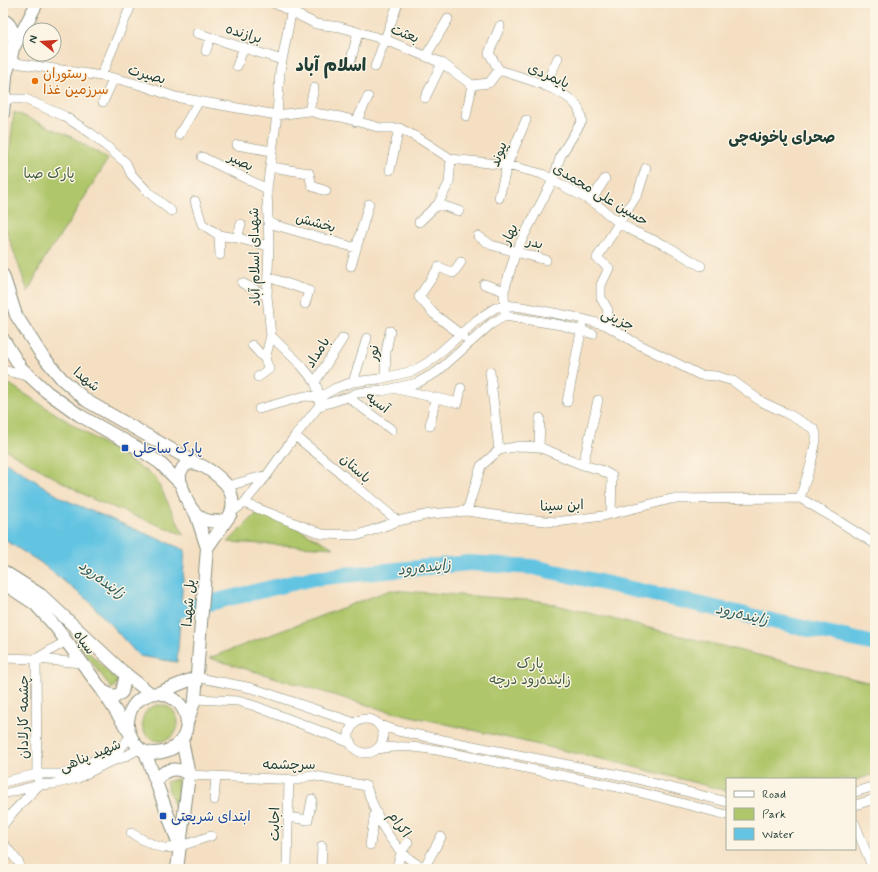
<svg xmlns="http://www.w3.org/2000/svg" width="878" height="872" font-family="Mynerve,'Playpen Sans Arabic',sans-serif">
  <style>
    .green { fill: #afc66a; stroke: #67824f }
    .water { fill: #64c4e2; stroke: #42808b }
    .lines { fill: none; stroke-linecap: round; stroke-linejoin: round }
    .river { stroke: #64c4e2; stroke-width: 16 }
    .minor-casing { stroke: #8a8e7b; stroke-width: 10 }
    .major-casing { stroke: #8a8e7b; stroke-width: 14 }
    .minor { stroke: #fff; stroke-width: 9 }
    .major { stroke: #fff; stroke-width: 12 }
    .food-dot { fill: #e8710a; stroke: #fcf5e5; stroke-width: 1.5 }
    .transit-dot { fill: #1a4fb4; stroke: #fcf5e5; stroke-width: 1.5 }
    .labels { text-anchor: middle; stroke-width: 3; stroke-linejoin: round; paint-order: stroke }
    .street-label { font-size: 14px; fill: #1f3d34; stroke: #fcf5e5 }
    .food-label { font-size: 14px; fill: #c56008; stroke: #fcf5e5; text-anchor: start }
    .park-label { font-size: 14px; fill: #435f42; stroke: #fcf5e5 }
    .transit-label { font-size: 14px; fill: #164399; stroke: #fcf5e5; text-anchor: start }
    .neighbourhood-label { font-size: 15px; font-weight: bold; fill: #1f3d34; stroke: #fcf5e5 }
    .water-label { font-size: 15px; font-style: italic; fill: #305f60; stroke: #fcf5e5 }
    .district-label { font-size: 18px; font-weight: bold; fill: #1f3d34; stroke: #fcf5e5 }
  </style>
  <rect width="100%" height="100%" fill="#fcf5e5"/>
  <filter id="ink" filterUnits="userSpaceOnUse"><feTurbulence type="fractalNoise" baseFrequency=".025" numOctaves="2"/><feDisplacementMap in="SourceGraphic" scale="8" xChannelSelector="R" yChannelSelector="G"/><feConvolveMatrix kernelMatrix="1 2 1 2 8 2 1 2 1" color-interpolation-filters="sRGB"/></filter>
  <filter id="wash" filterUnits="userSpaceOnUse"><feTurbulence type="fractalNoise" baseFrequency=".012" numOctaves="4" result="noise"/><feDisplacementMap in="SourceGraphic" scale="16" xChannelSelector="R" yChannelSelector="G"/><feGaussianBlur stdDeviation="0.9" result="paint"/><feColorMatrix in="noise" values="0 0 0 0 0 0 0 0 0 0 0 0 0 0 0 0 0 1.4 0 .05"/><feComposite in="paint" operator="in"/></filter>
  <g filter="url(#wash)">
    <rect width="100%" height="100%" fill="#f4dfc2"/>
    <path class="green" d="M14,112L70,136L108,159L68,224L44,259L28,292L3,221V206Z
      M3,380L155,477L184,535L92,499L3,448Z
      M261,509L334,548L228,542Z
      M390,590L540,601L875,684V774L855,780V779H727V791L619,763L384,710L209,658Z
      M70,633L118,682L112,689Z
      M142 723a18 18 0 1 1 36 0a18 18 0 1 1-36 0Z
      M178,779L177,813L166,782Z"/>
    <path class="water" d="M3,460L63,499L185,550L177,662L139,656L89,601L40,562L3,539Z"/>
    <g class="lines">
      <path class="river" d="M160,613L163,614L313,578L469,563L533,567L875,644"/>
    </g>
  </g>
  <g filter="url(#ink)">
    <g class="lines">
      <g class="minor-casing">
        <path id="minor" d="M274,3L316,24L340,27L386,40L442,63L472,85L489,83L499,70
          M197,33L282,60
          M206,51L210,37
          M426,56L448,19
          M351,60L358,32
          M9,62L114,78L144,86L175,97L277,115L309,111L320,114L341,117L381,128H399L420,139L451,159L507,165L542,174L596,204L619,223L633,231L665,245L701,266
          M237,66L244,47
          M375,67L398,3
          M499,70C520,77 564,88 577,106C580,110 581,117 582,121L561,155L553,180L516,251L504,291L505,316
          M499,70L489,53L500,26
          M101,76L132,3
          M545,86L558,58
          M425,98L442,63
          M5,99H25L64,116L92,134L126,163L131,174L147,191L171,211
          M103,102L114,78
          M309,111L314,88
          M466,116L472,85
          M356,122L368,97
          M179,135L199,101
          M237,145L272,151
          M202,157L267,189
          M271,167L309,173L312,186L326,191
          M390,170L399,128
          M499,198L507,165L526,120
          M195,201L202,224L219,235L237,238L269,246
          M591,201L605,179
          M438,204L459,211
          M419,222L438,204L449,183L451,159
          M268,223L356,248
          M219,235L220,255
          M478,236L491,245L546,260
          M237,238L241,224
          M461,262L453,273L439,267L419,297L434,314L464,337
          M351,266L369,204
          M268,277L309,291L305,304
          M242,283L267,296
          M484,284L504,291
          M606,325L608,310L601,298V285L609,268L597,258L638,193L646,168
          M252,345L265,359
          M3,370L30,377
          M490,372L499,450
          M258,377L269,369L265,359L271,336
          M385,377L386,352L390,331
          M315,382L343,338
          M353,382L367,338
          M397,389L458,403L461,388
          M320,397L336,388L353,382L379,379L413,371L429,362L477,320L495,308L505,305L522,307L574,317L606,325L634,342L700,375L716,376L733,381L762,402L786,413L814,429L816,434V440L811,464L800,498
          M348,397L392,430
          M567,402L582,327
          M319,406L348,397L357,393L382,391L417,383L437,372L491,324L505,316L561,325L593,334
          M259,409L305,396L320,397
          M430,426L435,399
          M295,436C330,463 363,493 398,521
          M539,447L540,418
          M583,465L598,400
          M267,475L295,436L319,406L320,397L315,382L301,365L271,336L267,296L269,246L267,189L277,115L280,71L293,3
          M228,486L267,475L244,503L232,512
          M244,503L322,534L359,535L398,521L430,514L467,511L515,518L556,522L603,516L671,499L800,498L832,517L875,544
          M467,511L481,466L499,450L520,446L539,447L583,465L601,470L612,476L611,513
          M66,641L36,659L82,663
          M3,658L36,659L37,774L39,785L13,812L3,825
          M197,677C216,682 236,684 255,689L355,723
          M195,699L238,701L255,706L351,743
          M349 736a17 17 0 1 1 34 0a17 17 0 1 1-34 0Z
          M379,725L398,731L629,777L727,802
          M377,749C400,745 415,747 437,750L579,779L627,789L727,815
          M189,775L298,780L310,775L366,786C376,815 387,842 412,861C417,864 421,866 426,869
          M3,782L37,774H62L79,770L94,760L119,750L131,736
          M855,792L875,786
          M3,794L39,785L53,784L78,778L107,763L124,757L139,749
          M214,800L216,776
          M855,805L875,799
          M288,817L308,820L312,799
          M855,824L873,869
          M131,833C140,838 156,848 166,848C181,848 197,840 211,836
          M3,843L19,863
          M370,845L375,812
          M424,868L441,837
          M287,869L289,779
          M321,869L322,846
          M396,869L402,851L408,842"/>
      </g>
      <g class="major-casing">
        <path id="major" d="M3,20C23,29 9,67 3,83
          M14,47L37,3
          M3,114L6,76
          M3,275L16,315L41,354L62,379L87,401L197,464
          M3,339L21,368L47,392L79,415L136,447L160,463L182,485
          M207,548L230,515C235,505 232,491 225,483C216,474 187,449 180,474C179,480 182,487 184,492C191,514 204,527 227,519
          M3,571L41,595L122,671L151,694
          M3,583L35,604L55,626L102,690L129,732
          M103,691L115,697L122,692L126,674
          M158,693C199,699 195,753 154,753C144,753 140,750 134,742C129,734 126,725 129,716C132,701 145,694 158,693Z
          M158,693L197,677
          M187,723L195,699L207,548L196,514
          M145,752L179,845
          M156,784C161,769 176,765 189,775
          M177,869L189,775L182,740"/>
      </g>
      <use href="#minor" class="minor"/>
      <use href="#major" class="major"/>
    </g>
  </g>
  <circle class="food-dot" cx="35" cy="81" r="4"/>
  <g class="transit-dot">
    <rect x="121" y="444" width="8" height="8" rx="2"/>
    <rect x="159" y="812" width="8" height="8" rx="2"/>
  </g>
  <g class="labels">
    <g class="street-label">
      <text transform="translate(244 33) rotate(17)" y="5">برازنده</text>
      <text transform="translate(405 33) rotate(21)" y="5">بعثت</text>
      <text transform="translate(147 74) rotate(16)" y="5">بصیرت</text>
      <text transform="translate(549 75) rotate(24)" y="5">پایمردی</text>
      <text transform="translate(498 154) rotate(-70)" y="5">پیوند</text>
      <text transform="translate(241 161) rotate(26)" y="5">بصیر</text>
      <text transform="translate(601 194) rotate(31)" y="5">حسین علی محمدی</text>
      <text transform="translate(316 222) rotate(16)" y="5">بخشش</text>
      <text transform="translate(509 234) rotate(-64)" y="5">بهار</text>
      <text transform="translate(535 242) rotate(16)" y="5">بدر</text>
      <text transform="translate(254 257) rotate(-91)" y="5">شهدای اسلام آباد</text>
      <text transform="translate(618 319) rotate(25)" y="5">جزینی</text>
      <text transform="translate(317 352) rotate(-58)" y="5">بامداد</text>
      <text transform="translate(373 353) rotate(-85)" y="5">نور</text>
      <text transform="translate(87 379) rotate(39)" y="5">شهدا</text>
      <text transform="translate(378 402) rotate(37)" y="5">آسیه</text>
      <text transform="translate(356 468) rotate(42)" y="5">باستان</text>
      <text transform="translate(562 505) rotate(-2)" y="5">ابن سینا</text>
      <text transform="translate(188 603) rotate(-86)" y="5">پل شهدا</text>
      <text transform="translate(85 642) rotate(54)" y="5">سپاه</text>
      <text transform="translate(23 717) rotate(-90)" y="5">چشمه کارلادان</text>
      <text transform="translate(90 755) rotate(-22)" y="5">شهید پناهی</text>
      <text x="289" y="769">سرچشمه</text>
      <text transform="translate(274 824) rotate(-89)" y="5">اجابت</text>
      <text transform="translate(400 824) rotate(55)" y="5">اکرام</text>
    </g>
    <g class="food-label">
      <text x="43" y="78">رستوران<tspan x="43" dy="16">سرزمین غذا</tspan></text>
    </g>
    <g class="park-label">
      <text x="49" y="178">پارک صبا</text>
      <text x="530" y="668">پارک<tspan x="530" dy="16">زاینده‌رود درچه</tspan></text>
    </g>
    <g class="transit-label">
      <text x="133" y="453">پارک ساحلی</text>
      <text x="171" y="821">ابتدای شریعتی</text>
    </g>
    <g class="neighbourhood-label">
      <text x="782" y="142">صحرای پاخونه‌چی</text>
    </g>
    <g class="water-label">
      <text transform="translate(424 567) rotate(-6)" y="5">زاینده‌رود</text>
      <text transform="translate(102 579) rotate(37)" y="5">زاینده‌رود</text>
      <text transform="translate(742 614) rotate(13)" y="5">زاینده‌رود</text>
    </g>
    <g class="district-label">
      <text x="331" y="71">اسلام آباد</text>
    </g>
  </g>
  <rect width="878" height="872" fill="none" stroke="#fcf5e5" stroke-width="16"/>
  <rect x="726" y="778" width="130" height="72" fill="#fcf5e5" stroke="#a4ab9e"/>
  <rect x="734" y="791" width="20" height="6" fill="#ffffff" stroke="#a4ab9e"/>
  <text x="762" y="798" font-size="12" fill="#1f3d34">Road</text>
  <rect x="734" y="808" width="20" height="12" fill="#afc66a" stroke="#a4ab9e"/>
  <text x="762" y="818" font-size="12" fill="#1f3d34">Park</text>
  <rect x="734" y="828" width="20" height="12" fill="#64c4e2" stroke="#a4ab9e"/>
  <text x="762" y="838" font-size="12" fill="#1f3d34">Water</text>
  <g transform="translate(42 42) rotate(287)"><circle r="19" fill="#fcf5e5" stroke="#a4ab9e"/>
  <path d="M0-3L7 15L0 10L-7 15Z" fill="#c8321e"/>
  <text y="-6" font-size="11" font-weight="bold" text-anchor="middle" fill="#1f3d34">N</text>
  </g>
</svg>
